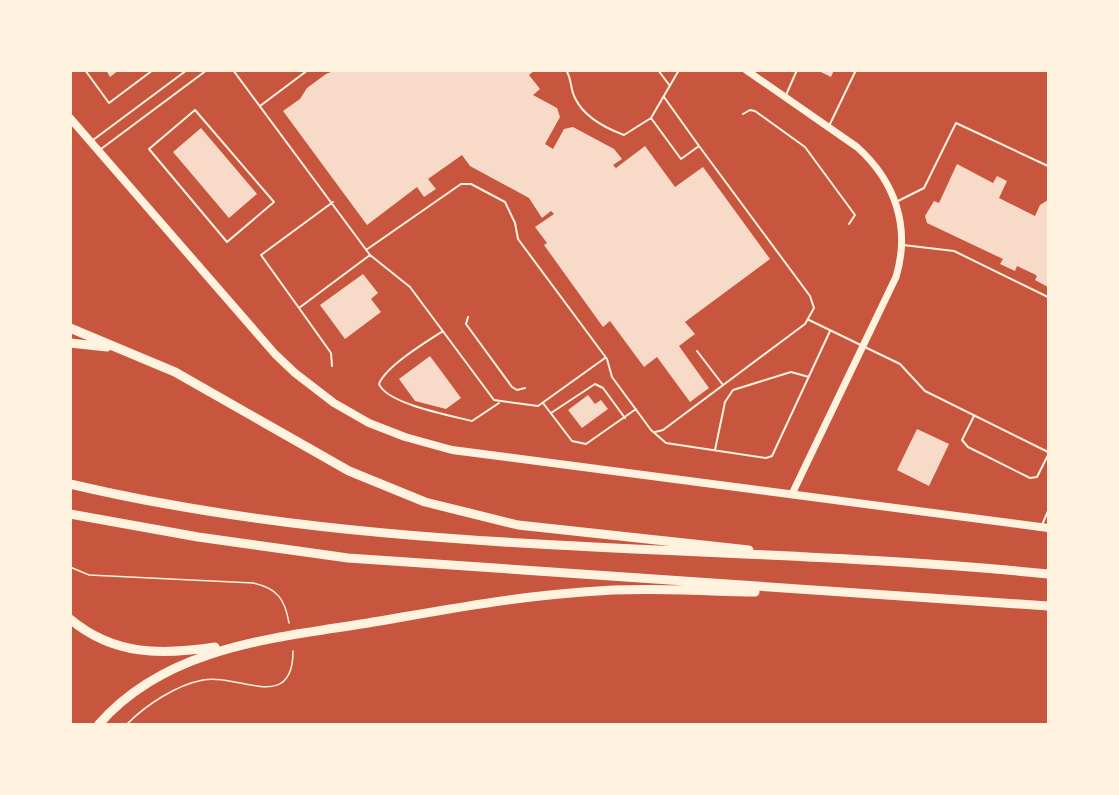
<svg xmlns="http://www.w3.org/2000/svg" width="1119" height="795" font-family="Barlow,sans-serif">
  <style>
    .building { fill: #f7dbc8 }
    .lines { fill: none; stroke-linecap: round; stroke-linejoin: round }
    .path { stroke: #fff3e0; stroke-width: 1.5 }
    .service { stroke: #fff3e0; stroke-width: 2 }
    .tertiary { stroke: #fff3e0; stroke-width: 7 }
    .secondary { stroke: #fff3e0; stroke-width: 8 }
    .motorway { stroke: #fff3e0; stroke-width: 9 }
  </style>
  <rect width="100%" height="100%" fill="#c8553d"/>
  <path class="building" d="M106,70H119L110,77Z
    M336,70H535L529,75L540,89L533,95L557,108L560,117L545,144L553,149L564,129L573,127L614,149L622,159L613,165L616,168L645,146L675,187L703,167L770,259L685,322L695,334L679,346L709,388L690,402L657,357L644,367L610,321L603,327L544,245L547,243L535,227L554,214L551,211L542,218L529,198L470,166L462,155L428,179L436,189L424,197L417,187L367,225L283,111L300,99L307,88L326,74Z
    M817,70H834L831,77Z
    M201,128L257,194L229,218L173,152Z
    M957,164L993,183L997,176L1007,181L999,198L1035,216L1040,205L1048,200V287L1035,280L1037,276L1034,274L1017,266L1015,271L1000,264L1003,259L927,223L925,216L934,201L939,203Z
    M363,274L378,293L371,299L381,312L345,339L320,305Z
    M430,356L461,398L446,409L415,401L399,379Z
    M588,395L595,404L601,400L608,409L582,428L568,410Z
    M917,429L949,444L929,486L897,470Z"/>
  <g class="lines">
    <path class="path" d="M70,567L89,575L253,583C277,588 285,599 289,623
      M127,724C146,705 176,685 203,680C238,673 293,714 293,651"/>
    <path class="service" d="M85,70L109,103L153,70
      M233,70L370,255L410,287L494,400L538,406L605,358
      M566,70C572,79 570,89 575,98C584,117 605,128 624,135L651,118L679,70
      M658,70L670,86
      M786,95L797,70
      M664,97L699,146
      M260,106L308,70
      M195,110L274,202L227,242L149,149Z
      M743,114L750,110L755,111L805,147L855,215L849,224
      M651,118L681,159L699,146L810,296L814,308L805,324L663,430L655,432
      M830,124L856,70
      M93,140L187,70
      M101,149L207,70
      M896,202L924,188L956,123L1048,166
      M903,245L954,251L1048,297
      M366,250L461,184H471L505,202L515,223L518,239L607,359L612,377L651,430L666,443L766,458L772,456L830,331
      M299,308L261,255L333,202
      M468,317L466,324L512,387L517,390L525,388
      M809,320L900,364L925,391L1048,452
      M443,331C426,342 386,366 379,384C387,404 452,416 472,421L499,403
      M697,351L723,385
      M332,366L331,353L299,308L370,255
      M543,403L572,441L586,444L636,409
      M551,413L595,384L603,388L625,418
      M974,416L962,440L968,447L1030,478L1037,477L1048,455
      M715,450L725,402L733,390L791,372L809,377
      M1042,525L1048,511"/>
    <path class="tertiary" d="M746,70L857,147C895,181 911,227 896,277L792,494"/>
    <path class="secondary" d="M70,118L275,354L295,373L334,403L369,423L405,437L452,450L1048,528"/>
    <path class="motorway" d="M70,328L175,372L349,471L425,502L518,525L749,550
      M70,343L107,347
      M70,484C391,560 723,541 1048,574
      M70,514L198,537L348,558L1048,606
      M70,619C114,656 162,655 215,647
      M99,724C166,647 273,638 368,623C439,611 511,597 583,592C640,587 698,591 755,592"/>
  </g>
  <rect width="1119" height="795" fill="none" stroke="#fff3e0" stroke-width="144"/>
</svg>
